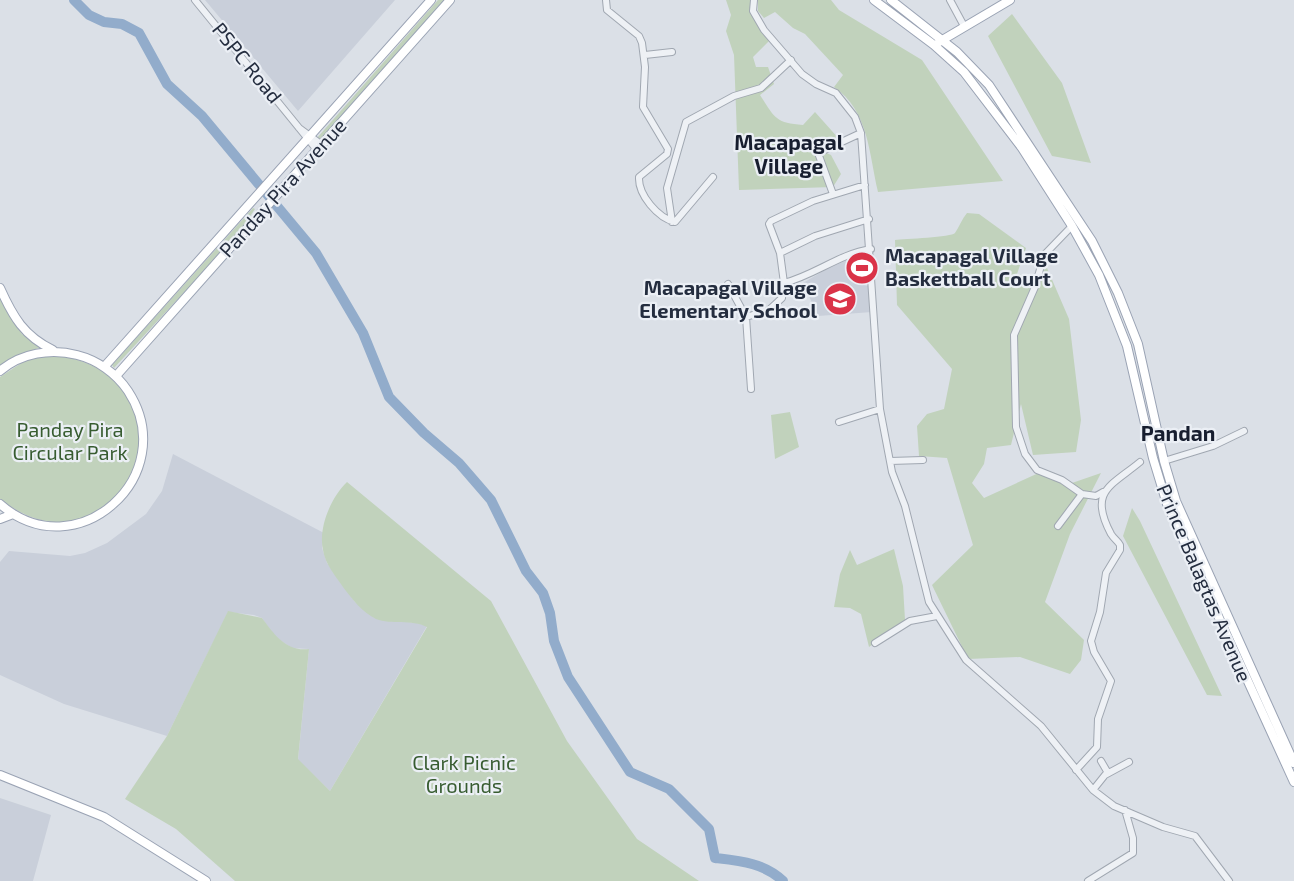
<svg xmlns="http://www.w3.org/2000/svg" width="1294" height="881" font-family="'Exo 2',sans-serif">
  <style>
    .built { fill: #c9cfda }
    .green { fill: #c1d2bc }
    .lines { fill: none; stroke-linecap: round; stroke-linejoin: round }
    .river { stroke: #92accb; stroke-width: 10 }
    .minor-casing { stroke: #a0a7b1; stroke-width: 8 }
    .major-casing { stroke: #9aa3b4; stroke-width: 10 }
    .minor { stroke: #eef1f5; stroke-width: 6 }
    .major { stroke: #fff; stroke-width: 8 }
    .labels { text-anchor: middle; stroke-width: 4.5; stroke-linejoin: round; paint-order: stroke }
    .street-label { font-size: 20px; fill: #242d3f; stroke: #ebeff5 }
    .poi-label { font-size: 20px; font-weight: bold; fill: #242d3f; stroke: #ebeff5; text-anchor: start }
    .park-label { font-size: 20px; fill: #375c30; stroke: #ebeff5 }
    .neighbourhood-label { font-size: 21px; font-weight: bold; fill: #171e2f; stroke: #ebeff5 }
  </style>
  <rect width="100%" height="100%" fill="#dbe0e7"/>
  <path class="built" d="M205,0H395L298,111Z
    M847,257L855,283L868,286L872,312L818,316L803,283Z
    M173,454L324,533L322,548L327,563L355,602L378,619L417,623L427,626L330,791L298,760L309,649L292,648L275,637L262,618L254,615L228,612L167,736L64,704L0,675V562L9,551L70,556L85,553L107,543L146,514L162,491Z
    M0,798L51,815L33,881H0Z"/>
  <path class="green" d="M438,0H447L323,139L317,138Z
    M726,0H755V9L772,38L753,57L756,67H768L774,84L760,95C775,118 775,123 803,125L815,112L840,140L820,150L831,155L841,174L833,187L739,190L734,55L726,31L731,15Z
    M758,0H831L839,10L922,60L1003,181L878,192C869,154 869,111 834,87L843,75L805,34L793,28L775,12L764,18L758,11Z
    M1012,14L1062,83L1091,163L1052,156L988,36Z
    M253,208L255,209L238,234L114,368L112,365Z
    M967,213L979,214L1026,248L1017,274L1032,277L1047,268L1069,319L1081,420L1076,452L1033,455L1021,404L1011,445L987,448L984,464L972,483L984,498L1043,471L1072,483L1101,473L1070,534L1045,602L1084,640L1081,660L1070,674L1020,657L968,659L932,585L973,545L947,458L919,456L917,426L927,414L944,409L952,369L897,305L895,240C904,239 952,237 955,233C959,227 962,219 967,213Z
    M867,254L870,281L857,282L854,255Z
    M0,299L22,334L41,347L16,356L0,367Z
    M49,354C217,374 121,593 0,499V377L29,358Z
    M790,412L799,447L775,459L771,415Z
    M347,482L491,601L567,741L637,839L699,881H235L176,829L125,799L167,736L228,611L262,618C274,634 286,652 309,649L298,759L330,791L427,627C411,619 392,625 376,619C362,612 352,599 343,587C335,575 325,564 323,550C318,528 331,497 347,482Z
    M1132,508L1140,521L1222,696L1207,695L1123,536Z
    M894,549L903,586L905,620L869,647L861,614L850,608L834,607L840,574L850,550L857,565Z"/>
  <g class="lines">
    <path class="river" d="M74,0L89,15L104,22L122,24L139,33L167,84L202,116L316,253L363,333L389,397L424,433L459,463L491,500L526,571L543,593L550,613L554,641L568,677L630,772L669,789L709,829L715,858C741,861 764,863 783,881"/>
    <g class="minor-casing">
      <path id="minor" d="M195,0L317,150
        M606,0L607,10L639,36L642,43L645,67L643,107L668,149L667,154L639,177C638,195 658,218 675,222L713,177
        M754,0L753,11L764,30L802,74L816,84L836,93L855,117L861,133L880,409L892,472L905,506L929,602L966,660L1041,726L1093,790L1114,806L1163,827L1195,836L1229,881
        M950,0L964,26
        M645,55L672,52
        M299,128L322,145
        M833,194L818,153L861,133
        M672,222L667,188L686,122L734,96L761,88L791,60
        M1072,226L1044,255L1035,287L1014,335L1016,427L1025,454L1037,470L1062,480L1082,494L1096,496L1103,492
        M780,253L769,224L771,221L813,201L865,185
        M784,283C815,275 839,254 871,249
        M728,284L746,317L751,389
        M746,317L769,310L782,298L784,283L780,253L815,236L869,219
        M839,422L880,409
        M890,461L923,460
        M1164,461L1213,446L1244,431
        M1058,526L1082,494
        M875,643L910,621L937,616
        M1101,761L1108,773
        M1076,770L1097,747L1098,719L1111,681L1094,652L1091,641L1100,612L1106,573L1120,550V545C1118,541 1114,539 1111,534C1088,491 1111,486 1140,462
        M1093,790L1105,775L1129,762
        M1088,881L1133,853V838L1125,810"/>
    </g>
    <g class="major-casing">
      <path id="major" d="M874,0L934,45L964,72L1022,148L1072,226L1099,275L1127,346L1153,458L1167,504L1294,782
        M891,0L957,52L989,85L1092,241L1118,293L1138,344L1164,461L1176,501L1294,763
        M939,42L1010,0
        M0,288C13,317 24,336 53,350
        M104,367L431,0
        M0,371C21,353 51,348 77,355C97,360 116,373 128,391C183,475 76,571 0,504
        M116,376L450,0
        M0,519L13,514
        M0,775L104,817L206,881"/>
    </g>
    <use href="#minor" class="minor"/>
    <use href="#major" class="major"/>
  </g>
  <defs>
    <g id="stadium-disc" transform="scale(1.725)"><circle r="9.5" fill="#da3348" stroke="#ebeff5"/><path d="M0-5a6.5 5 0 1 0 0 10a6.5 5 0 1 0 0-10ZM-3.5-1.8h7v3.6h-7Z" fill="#fff"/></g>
    <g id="school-disc" transform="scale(1.725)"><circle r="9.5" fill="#da3348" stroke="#ebeff5"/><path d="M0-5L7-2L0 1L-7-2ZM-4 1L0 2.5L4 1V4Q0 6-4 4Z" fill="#fff"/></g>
  </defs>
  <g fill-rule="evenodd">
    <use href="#stadium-disc" x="862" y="268"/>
    <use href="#school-disc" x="840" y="299"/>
  </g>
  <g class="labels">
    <g class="street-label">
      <text transform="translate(247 63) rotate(51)" y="7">PSPC Road</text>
      <text transform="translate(283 188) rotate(-48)" y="7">Panday Pira Avenue</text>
      <text transform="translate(1204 583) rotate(67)" y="7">Prince Balagtas Avenue</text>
    </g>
    <g class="poi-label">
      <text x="885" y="263">Macapagal Village<tspan x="885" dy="23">Baskettball Court</tspan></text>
      <text x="817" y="295" text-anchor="end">Macapagal Village<tspan x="817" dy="23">Elementary School</tspan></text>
    </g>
    <g class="park-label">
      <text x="70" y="437">Panday Pira<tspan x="70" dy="23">Circular Park</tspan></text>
      <text x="464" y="770">Clark Picnic<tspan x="464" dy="23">Grounds</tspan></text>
    </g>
    <g class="neighbourhood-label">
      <text x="789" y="150">Macapagal<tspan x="789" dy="24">Village</tspan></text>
      <text x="1178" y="441">Pandan</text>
    </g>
  </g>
</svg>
